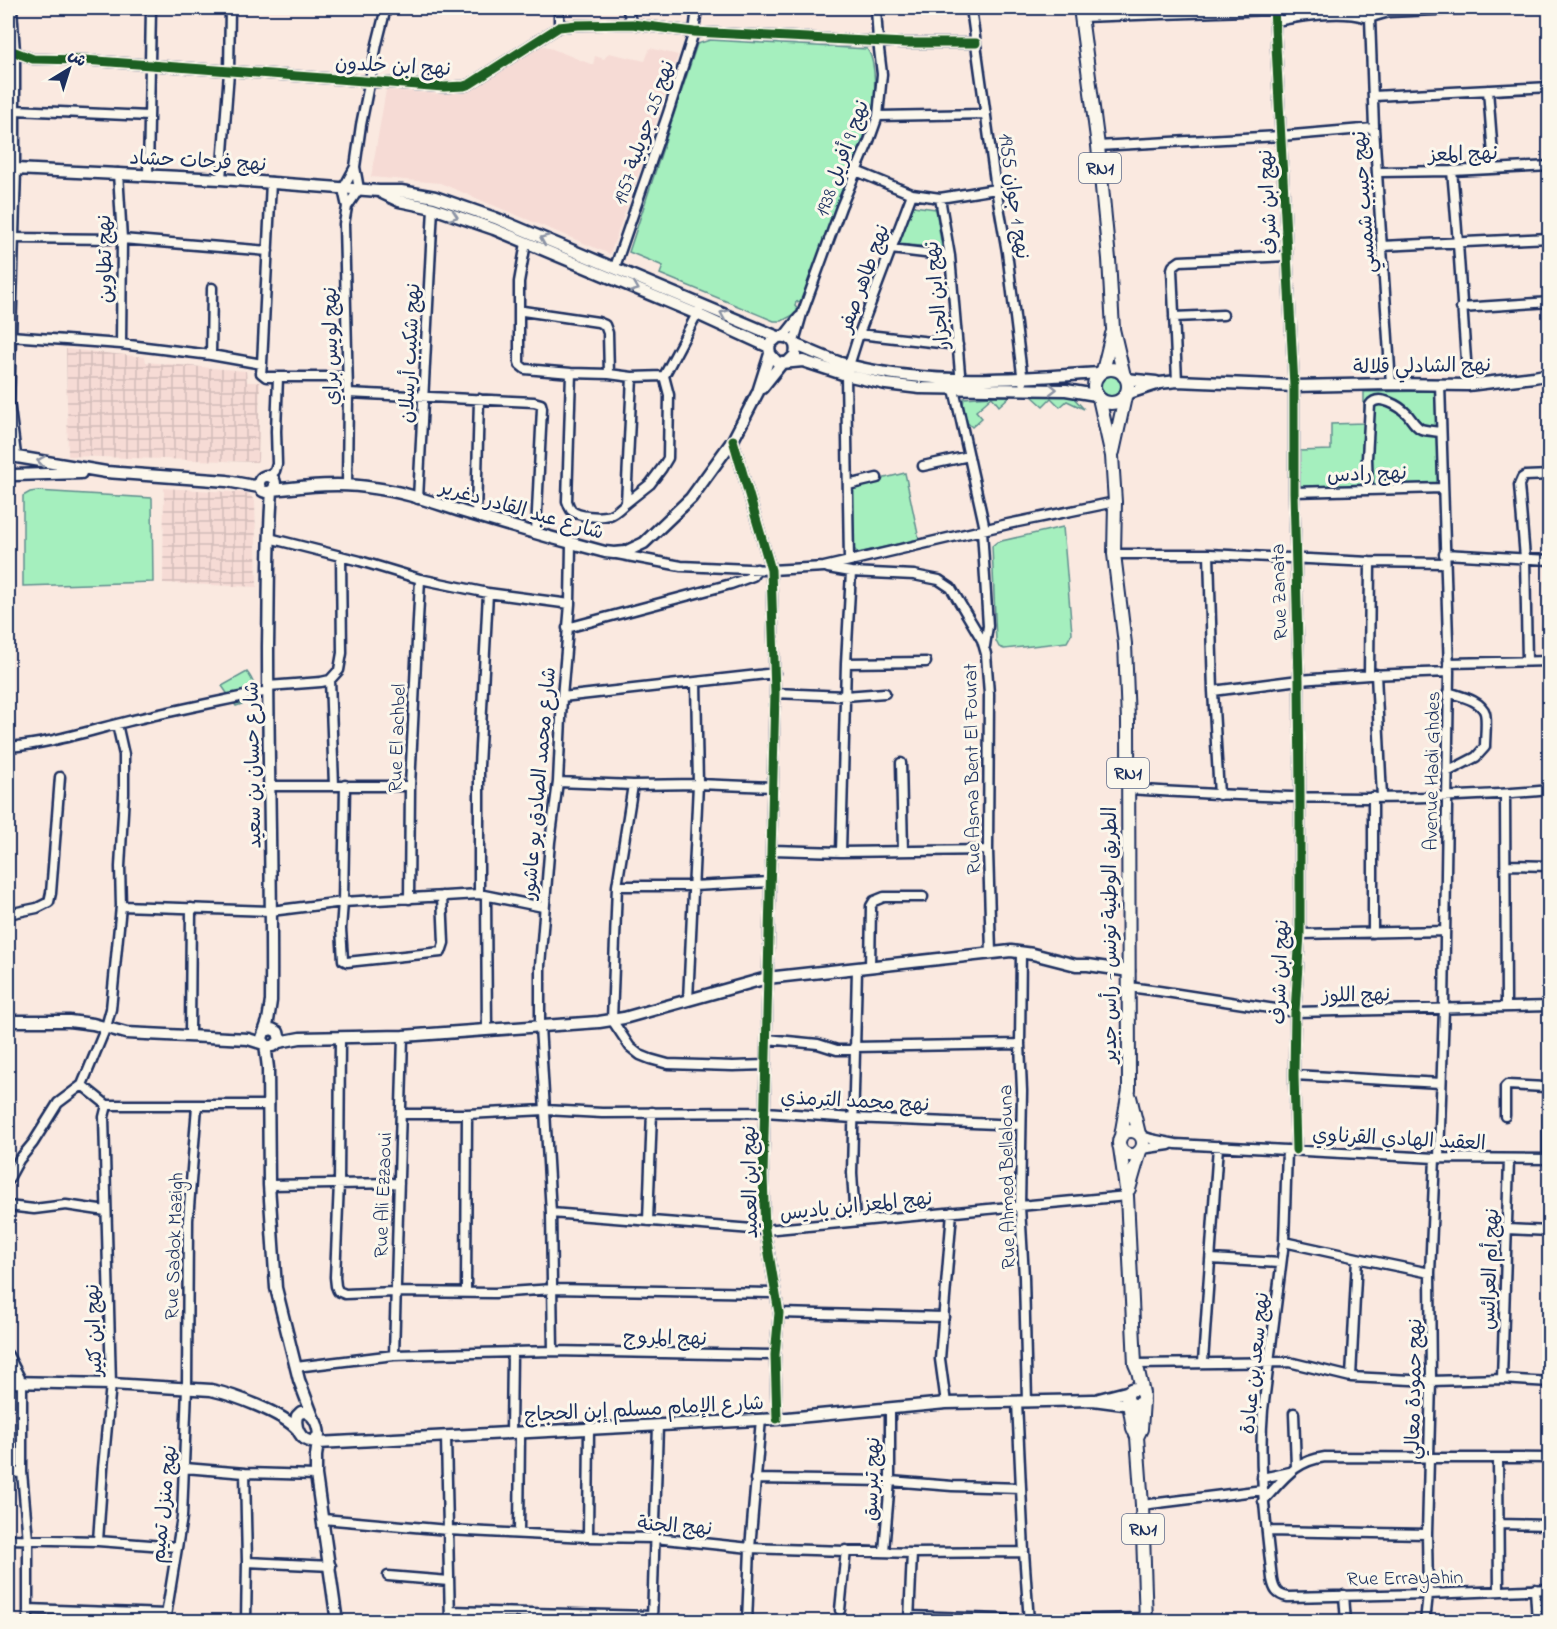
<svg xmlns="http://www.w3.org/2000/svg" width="1557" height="1629" font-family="'Indie Flower','Playpen Sans Arabic',sans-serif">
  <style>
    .built { fill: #f6dbd5 }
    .industrial { fill: url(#industrial-grid) }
    .green { fill: #a5efbe; stroke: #608f8e; stroke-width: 1.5 }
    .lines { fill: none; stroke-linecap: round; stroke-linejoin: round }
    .street-casing { stroke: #1b2f5e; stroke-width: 13 }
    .secondary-casing { stroke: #1b2f5e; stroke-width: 15 }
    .primary-casing { stroke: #1b2f5e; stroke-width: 16 }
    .street { stroke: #fbf7ec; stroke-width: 8 }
    .secondary { stroke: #fbf7ec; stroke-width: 10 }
    .primary { stroke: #fbf7ec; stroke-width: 12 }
    .cycleway-casing { stroke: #fbf7ec; stroke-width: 13 }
    .cycleway { stroke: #1b5e20; stroke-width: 9 }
    .oneway { stroke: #8b93a5 }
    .labels { text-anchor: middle; stroke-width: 6; stroke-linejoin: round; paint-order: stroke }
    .shield { fill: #fbf7ec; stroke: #5e6b89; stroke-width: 1.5 }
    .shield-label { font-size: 18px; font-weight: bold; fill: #1b2f5e }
    .street-label { font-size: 20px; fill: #1b2f5e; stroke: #fbf7ec }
  </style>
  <defs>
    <pattern id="industrial-grid" width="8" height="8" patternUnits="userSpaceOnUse" patternTransform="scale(1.5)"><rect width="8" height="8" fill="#f6dbd5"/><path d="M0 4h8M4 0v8" fill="none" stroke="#d2bcb9"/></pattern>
  </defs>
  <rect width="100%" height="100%" fill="#fae9e0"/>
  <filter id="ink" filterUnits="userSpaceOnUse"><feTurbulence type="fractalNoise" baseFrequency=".0167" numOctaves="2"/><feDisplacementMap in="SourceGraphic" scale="12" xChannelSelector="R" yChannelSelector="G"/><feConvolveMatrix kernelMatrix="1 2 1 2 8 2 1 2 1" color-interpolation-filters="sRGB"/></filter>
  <g filter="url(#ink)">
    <path class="built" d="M545,46L593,65L595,56L604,59L609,53L645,61L650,48L678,55L640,170L610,254L440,183L371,177L386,90L443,94L465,90L481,83L533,48Z"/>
    <path class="industrial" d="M66,349L145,357L146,362L246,371L247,382H260L258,460L257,462L68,456Z
      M164,488L248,493L255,501L257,587L163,583Z"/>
    <path class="green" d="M710,40L867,49C877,62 875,96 873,113L801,301L796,302L795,306L798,310L797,313L782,321H774L660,274L663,266L629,252L697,44Z
      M913,206L936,209L942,248L899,244Z
      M1100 387a11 11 0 1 1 22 0a11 11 0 1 1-22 0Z
      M1435,391L1438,486L1300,489L1299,451L1331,450V424L1364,423V392Z
      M1071,395L1084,409L1067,401L1060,407L1051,398L1043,406L1032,396Z
      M992,396H1010L999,406L992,397L976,411L982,418L972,427L961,417L964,398Z
      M905,473L919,539L858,553L853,548V486Z
      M37,491L152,498L153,582L23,586V496L30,492Z
      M1063,527L1072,633L1067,642L1004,649L999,647L996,641L992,546L997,542Z
      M247,672C254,681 256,688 254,700L236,706L222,686Z"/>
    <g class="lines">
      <g class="street-casing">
        <path id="street" d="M559,8V27
          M627,8L632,24
          M971,8L996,189L1007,252L1023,382
          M1274,8L1294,386V492L1299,680L1300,796V934L1295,1012L1294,1075L1296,1150
          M1360,8L1362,15L1370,18L1375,16L1378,8
          M1375,16L1389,12L1482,8
          M1082,17L1323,8
          M1370,18L1374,128L1391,384
          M1276,21C1299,16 1342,10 1364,17
          M8,52H15L33,59L84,60L444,87L464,86L470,84L559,27L577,25L632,24L694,32L905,43H976
          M1488,90L1494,168
          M1374,96L1550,87
          M15,110L149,116
          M878,116L986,114
          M1098,146L1281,136L1374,128
          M8,169H15V52L12,8
          M856,171L912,194L940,198L996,189
          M1452,171C1459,242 1462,314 1468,385
          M1378,172L1452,171L1550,166
          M118,173L122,239L121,344
          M148,175L151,8
          M221,179L229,72L230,8
          M940,198L950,256L961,385
          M347,207L359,189L355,167L361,125L377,44L386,8
          M8,238L122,239L268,251
          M526,243L519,282V362L520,365L525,369L571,373L609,374L632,377L664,376L699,310
          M1382,246L1550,238
          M891,249L950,256
          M615,267L668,113L694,32L697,8
          M1461,308L1550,302
          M523,311L598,322L605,325L608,333L609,374
          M1174,317L1223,315
          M859,334L958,345
          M10,336L121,344L211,355L262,364L271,182
          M784,336L799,317
          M794,342L802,314L841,207L869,141L878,116L882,74L878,41L876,8
          M211,355L212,288
          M262,364L261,373L266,377H347
          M571,373L567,501C568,504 569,507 571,510C578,517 600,518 610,515C616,513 621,507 626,503L632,377
          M1177,381L1172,269L1173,266L1180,261L1287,256
          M954,389L985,529
          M348,393L534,402L541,404L542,408L536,532
          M733,440L771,570L775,693L763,1176L765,1230L779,1313L775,1355L777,1419
          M923,466L969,456
          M270,476L275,471L277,464L276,431L278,377
          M8,485L9,478
          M347,485L348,393L344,224L347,207L343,189L355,167
          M848,485L877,478
          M1368,490L1367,458L1370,405C1378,393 1400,406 1408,415C1412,420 1415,426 1421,429C1427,431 1435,431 1441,432
          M1294,492L1442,488
          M418,499L433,208
          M626,503L650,484L662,468L668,458L669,395L664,376
          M476,516L479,399
          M982,530L988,626L985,646
          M269,538L360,561L420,579L488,593L570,604
          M617,554L681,566L771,570L824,567L1008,524L1115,502
          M1114,554H1209L1370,562L1445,563
          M1209,554L1213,691L1219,795
          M1444,554L1550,560
          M849,561L846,375L859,334L912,194
          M828,568L851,572L914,575L939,580L951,588L982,640L986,654L989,694L988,850L991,953
          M567,628L731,584L753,576L757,569
          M1527,661L1525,558L1519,485L1522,478L1525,476L1550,475
          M846,663L926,662
          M1448,663L1550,661
          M1376,674L1382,797
          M1369,675L1370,562
          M330,680L334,785
          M268,686L321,682L330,680L339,670L342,653L341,556
          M1213,691L1299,680L1369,675L1449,672
          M775,693L845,696L885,693
          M562,697L775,673
          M8,747C49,744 88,731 129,721C175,710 222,701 268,691
          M901,763L903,851
          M1447,772L1476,757L1485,747C1485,737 1487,721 1485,713C1481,700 1459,696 1448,692
          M558,782L633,785L617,886L612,1020L630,1047L640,1055L650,1059L668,1064L733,1066L766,1065
          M345,785L343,902L341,929L343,960L347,962L441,952L444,943L442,896
          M633,785L698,784L772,787
          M270,786H410
          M1128,789C1268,798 1410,803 1550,790
          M1505,794L1506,1006
          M772,850L841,852L988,850
          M841,852L846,663L851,572
          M1506,865L1550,866
          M617,886H693L770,882
          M479,894V766L488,593
          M486,896L487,1030
          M409,899L410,786L420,579
          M121,906L271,911L343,902L479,894L543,907
          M8,914L37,908L49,902L51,893L60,777
          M1373,933V797
          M1300,934L1445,931
          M1021,952L1020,1044L1022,1091L1020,1207L1024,1277L1027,1402
          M870,967L871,906L874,901L884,897H923
          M1129,987L1159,991L1295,1012L1550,1006
          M688,1000L698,784L696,682
          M190,1035L191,908
          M340,1037L339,1183L335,1277L336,1286L338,1291L345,1294L395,1292L495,1293L553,1289L775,1293
          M767,1039L818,1044L837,1050H854
          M854,1047L1020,1044
          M1294,1075L1441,1083
          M82,1085L107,1105
          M402,1114H467L545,1110L602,1113L765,1112L853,1118L1020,1125
          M1505,1116V1087L1507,1085L1545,1087L1548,1092V1159
          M1139,1135L1151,1139L1176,1144L1435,1158L1550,1159
          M1141,1149L1169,1145
          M1287,1150L1284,1242L1263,1410C1258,1467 1266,1523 1272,1579C1274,1590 1277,1595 1288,1597L1428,1594L1550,1589
          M1439,1158L1444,1008L1449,672L1440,384
          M8,1180L19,1160L33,1143L58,1103L82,1085L106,1027L111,1009L121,906L120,867L124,794V755L117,724
          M269,1185L399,1183
          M8,1206L34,1209L66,1205L106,1211
          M551,1213L765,1230L1127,1196
          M648,1221L652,1112
          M855,1221L852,1173L857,969
          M1507,1229L1550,1231
          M1284,1242L1357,1258
          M1211,1259L1281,1263
          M466,1292L467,1114
          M779,1313L944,1317
          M553,1351L551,1213L540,1026V966L550,842L558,782L562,697L570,604L571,543
          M8,1355L22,1382V1472L28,1540V1622
          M394,1355L403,1036
          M1203,1362L1218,1146
          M1135,1364L1289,1362L1351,1377L1431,1381L1502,1379L1550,1382
          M296,1367L394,1355L553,1351L775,1355
          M1351,1377L1357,1258L1430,1273
          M1502,1379L1509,1160
          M1017,1402L1024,1552L1029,1622
          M946,1403L940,1359L952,1212
          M1294,1413L1296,1467
          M511,1433L512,1353
          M446,1437L450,1622
          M1498,1458L1499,1591
          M185,1468L245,1473L316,1475
          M8,1473L22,1472
          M245,1473L247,1562L246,1622
          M1262,1478L1290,1472
          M755,1479L890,1481L952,1486L1021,1488
          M1263,1501C1283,1480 1294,1461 1325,1457L1550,1458
          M1142,1505L1263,1490
          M323,1519L448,1530L588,1537L655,1538L750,1548L912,1553L1024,1552
          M1498,1524L1550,1525
          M1267,1531L1427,1534
          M519,1533L520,1433
          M588,1537L589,1428
          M8,1539L98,1541L177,1547
          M98,1541L103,1468L111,1384L104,1117L107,1105H269
          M884,1551L890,1481V1409
          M247,1562L331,1566
          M388,1576L449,1581
          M1535,1589L1537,1622
          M1344,1595L1346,1622
          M28,1609L166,1614
          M840,1610L846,1550
          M450,1611L652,1616
          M909,1616L1029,1620L1146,1618
          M652,1621L658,1425
          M909,1621L912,1553
          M165,1622L182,1517L187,1388L188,1220L197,1106
          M747,1622L750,1548L761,1419
          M1425,1622L1428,1594L1427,1534L1431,1381L1430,1273L1435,1158"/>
      </g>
      <g class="secondary-casing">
        <path id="secondary" d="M382,193L399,201L433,208L494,229L697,314L769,347
          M796,345C814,352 833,362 852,366C933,386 1017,379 1100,373
          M788,362L795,355C798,343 791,335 778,337L771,343L769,347L770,354L777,362L782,363L803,361L846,375L886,384L920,388L1066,390L1096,395
          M1126,379L1156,382
          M762,388L782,363
          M1126,394L1160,383L1177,381L1294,386L1391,384L1468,385L1534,377L1550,374
          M8,401L15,455
          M8,405L15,169L221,179L379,191H401L435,197L495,218L778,337
          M17,457L106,472L227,481L259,487
          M14,475L81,473
          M259 484a8 8 0 1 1 16 0a8 8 0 1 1-16 0Z
          M273,490C307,486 341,482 374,488C406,492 437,504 467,513C513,527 559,540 605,552L614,553L625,552L644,543L691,498L733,440L758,392L770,354
          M8,1021H69L93,1024L126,1033L248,1039L264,1044
          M265,1031L272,1029L278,1032L280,1040L275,1045C269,1048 264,1045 262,1038L268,1021L271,1001C272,883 268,764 268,646C269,594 268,543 272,491
          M279,1042L300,1038L403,1036L599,1022L624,1018L767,978L1011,951L1033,954L1076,965H1088L1129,971
          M265,1044L268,1068L269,1185L276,1288L299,1380L313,1417
          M8,1382L111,1384L211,1390C234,1395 283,1413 298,1430
          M1099,1399L1130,1391
          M301,1412C313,1411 318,1424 319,1435L313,1441C301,1442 294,1427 297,1416Z
          M319,1435L316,1456V1475L337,1622
          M310,1442L318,1443L777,1419L946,1403L1093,1400L1131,1405"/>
      </g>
      <g class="primary-casing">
        <path id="primary" d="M1080,8L1098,146L1109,259L1113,329L1124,376
          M1094 386a17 17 0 1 1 34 0a17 17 0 1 1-34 0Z
          M1103,371L1112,334
          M1099,398L1112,456L1115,502L1114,554L1125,644L1128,721L1129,1090L1121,1136
          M1113,452L1125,397
          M1130,1097L1139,1134
          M1119 1143a12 12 0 1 1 24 0a12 12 0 1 1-24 0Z
          M1120,1148L1127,1196L1135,1364L1138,1371L1143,1393
          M1129,1189L1140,1151
          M1127 1397a8 8 0 1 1 16 0a8 8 0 1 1-16 0Z
          M1129,1403L1133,1428L1137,1437L1142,1505L1146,1622
          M1137,1437L1141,1429L1143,1401"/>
      </g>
      <use href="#street" class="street"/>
      <use href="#secondary" class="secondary"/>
      <use href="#primary" class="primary"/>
      <g class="cycleway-casing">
        <path id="cycleway" d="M1274,8L1294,386V492L1299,680L1300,796V934L1295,1012L1294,1075L1296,1150
          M8,52H15L33,59L84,60L444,87L464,86L470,84L559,27L577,25L632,24L694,32L905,43H976
          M733,440L771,570L775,693L763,1176L765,1230L779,1313L775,1355L777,1419"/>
      </g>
      <use href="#cycleway" class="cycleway"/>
    </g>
    <defs><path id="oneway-chevron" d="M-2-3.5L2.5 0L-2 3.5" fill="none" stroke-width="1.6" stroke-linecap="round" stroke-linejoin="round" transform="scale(1.5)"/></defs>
    <g class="oneway">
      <use href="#oneway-chevron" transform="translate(454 216) rotate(19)"/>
      <use href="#oneway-chevron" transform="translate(544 239) rotate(-158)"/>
      <use href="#oneway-chevron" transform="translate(635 288) rotate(22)"/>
      <use href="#oneway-chevron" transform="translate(724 314) rotate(-157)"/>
      <use href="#oneway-chevron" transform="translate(1053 389) rotate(1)"/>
      <use href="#oneway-chevron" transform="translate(41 461) rotate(-171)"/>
    </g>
  </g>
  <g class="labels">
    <g class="shield">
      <rect x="1079" y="153" width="42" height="30" rx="4.5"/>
      <rect x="1107" y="758" width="42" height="30" rx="4.5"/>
      <rect x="1122" y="1514" width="42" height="30" rx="4.5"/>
    </g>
    <g class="shield-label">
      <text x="1100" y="174">RN1</text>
      <text x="1128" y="779">RN1</text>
      <text x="1143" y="1535">RN1</text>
    </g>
    <g class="street-label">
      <text transform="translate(393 65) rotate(3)" y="7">نهج ابن خلدون</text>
      <text transform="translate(643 132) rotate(-71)" y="7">نهج 25 جويلية 1957</text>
      <text transform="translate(1463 153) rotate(-2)" y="7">نهج المعز</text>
      <text transform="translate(841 158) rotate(-70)" y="7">نهج 9 أفريل 1938</text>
      <text transform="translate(198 160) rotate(3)" y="7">نهج فرحات حشاد</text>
      <text transform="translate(1015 196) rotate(82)" y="7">نهج 1 جوان 1955</text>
      <text transform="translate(1267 202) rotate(-93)" y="7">نهج ابن شرف</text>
      <text transform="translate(1363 202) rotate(-94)" y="7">نهج حبيب شمسي</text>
      <text transform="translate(104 259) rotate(-91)" y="7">نهج تطاوين</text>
      <text transform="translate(863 278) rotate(-70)" y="7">نهج طاهر صفر</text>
      <text transform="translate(936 295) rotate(-96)" y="7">نهج ابن الجزار</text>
      <text transform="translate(330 346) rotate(-91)" y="7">نهج لويس براي</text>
      <text transform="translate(409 353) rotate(-87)" y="7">نهج شكيب أرسلان</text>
      <text transform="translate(1422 365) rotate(-1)" y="7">نهج الشادلي قلالة</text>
      <text transform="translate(1367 473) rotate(-2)" y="7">نهج رادس</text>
      <text transform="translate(522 509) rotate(16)" y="7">شارع عبد القادر دغرير</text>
      <text transform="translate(1278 592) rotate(-92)" y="7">Rue Zanata</text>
      <text transform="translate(396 738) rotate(-88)" y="7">Rue El achbel</text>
      <text transform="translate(252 765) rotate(-91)" y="7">شارع حسان بن سعيد</text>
      <text transform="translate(971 769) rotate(-91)" y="7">Rue Asma Bent El Fourat</text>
      <text transform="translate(1431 771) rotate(-89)" y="7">Avenue Hadi Ghdes</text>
      <text transform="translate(538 783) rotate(-85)" y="7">شارع محمد الصادق بو عاشور</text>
      <text transform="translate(1109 935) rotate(-90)" y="7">الطريق الوطنية تونس - رأس جدير</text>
      <text transform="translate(1279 972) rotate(-88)" y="7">نهج ابن شرف</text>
      <text transform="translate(1356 994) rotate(-1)" y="7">نهج اللوز</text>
      <text transform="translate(855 1100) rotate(3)" y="7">نهج محمد الترمذي</text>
      <text transform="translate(1399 1138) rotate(3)" y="7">العقيد الهادي القرناوي</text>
      <text transform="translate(1006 1177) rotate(-91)" y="7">Rue Ahmed Bellalouna</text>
      <text transform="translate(749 1182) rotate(-91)" y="7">نهج ابن العميد</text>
      <text transform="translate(382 1195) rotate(-88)" y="7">Rue Ali Ezzaoui</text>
      <text transform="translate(856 1205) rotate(-6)" y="7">نهج المعز ابن باديس</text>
      <text transform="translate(173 1246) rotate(-88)" y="7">Rue Sadok Mazigh</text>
      <text transform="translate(1489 1269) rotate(-88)" y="7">نهج أم العرائس</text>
      <text transform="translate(93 1330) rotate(-92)" y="7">نهج ابن كثير</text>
      <text transform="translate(665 1337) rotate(1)" y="7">نهج المروج</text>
      <text transform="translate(1254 1363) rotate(-84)" y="7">نهج سعد بن عبادة</text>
      <text transform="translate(1413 1389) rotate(-89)" y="7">نهج حمودة معالي</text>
      <text transform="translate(644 1408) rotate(-3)" y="7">شارع اﻹمام مسلم إبن الحجاج</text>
      <text transform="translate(871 1479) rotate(-88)" y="7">نهج تبرسق</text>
      <text transform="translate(163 1504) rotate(-84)" y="7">نهج منزل تميم</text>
      <text transform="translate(675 1525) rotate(4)" y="7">نهج الجنة</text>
      <text transform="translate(1405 1577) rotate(-1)" y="7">Rue Errayahin</text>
    </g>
  </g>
  <rect width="1557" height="1629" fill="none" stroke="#fbf7ec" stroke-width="30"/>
  <rect x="15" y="15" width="1527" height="1599" fill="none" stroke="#1b2f5e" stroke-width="2" filter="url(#ink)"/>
  <g transform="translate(69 69) rotate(38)" stroke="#fbf7ec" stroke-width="4.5" paint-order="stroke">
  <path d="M0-4.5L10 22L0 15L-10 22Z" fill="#1b2f5e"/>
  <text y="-9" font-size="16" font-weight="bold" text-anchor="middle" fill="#1b2f5e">ش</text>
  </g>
</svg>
